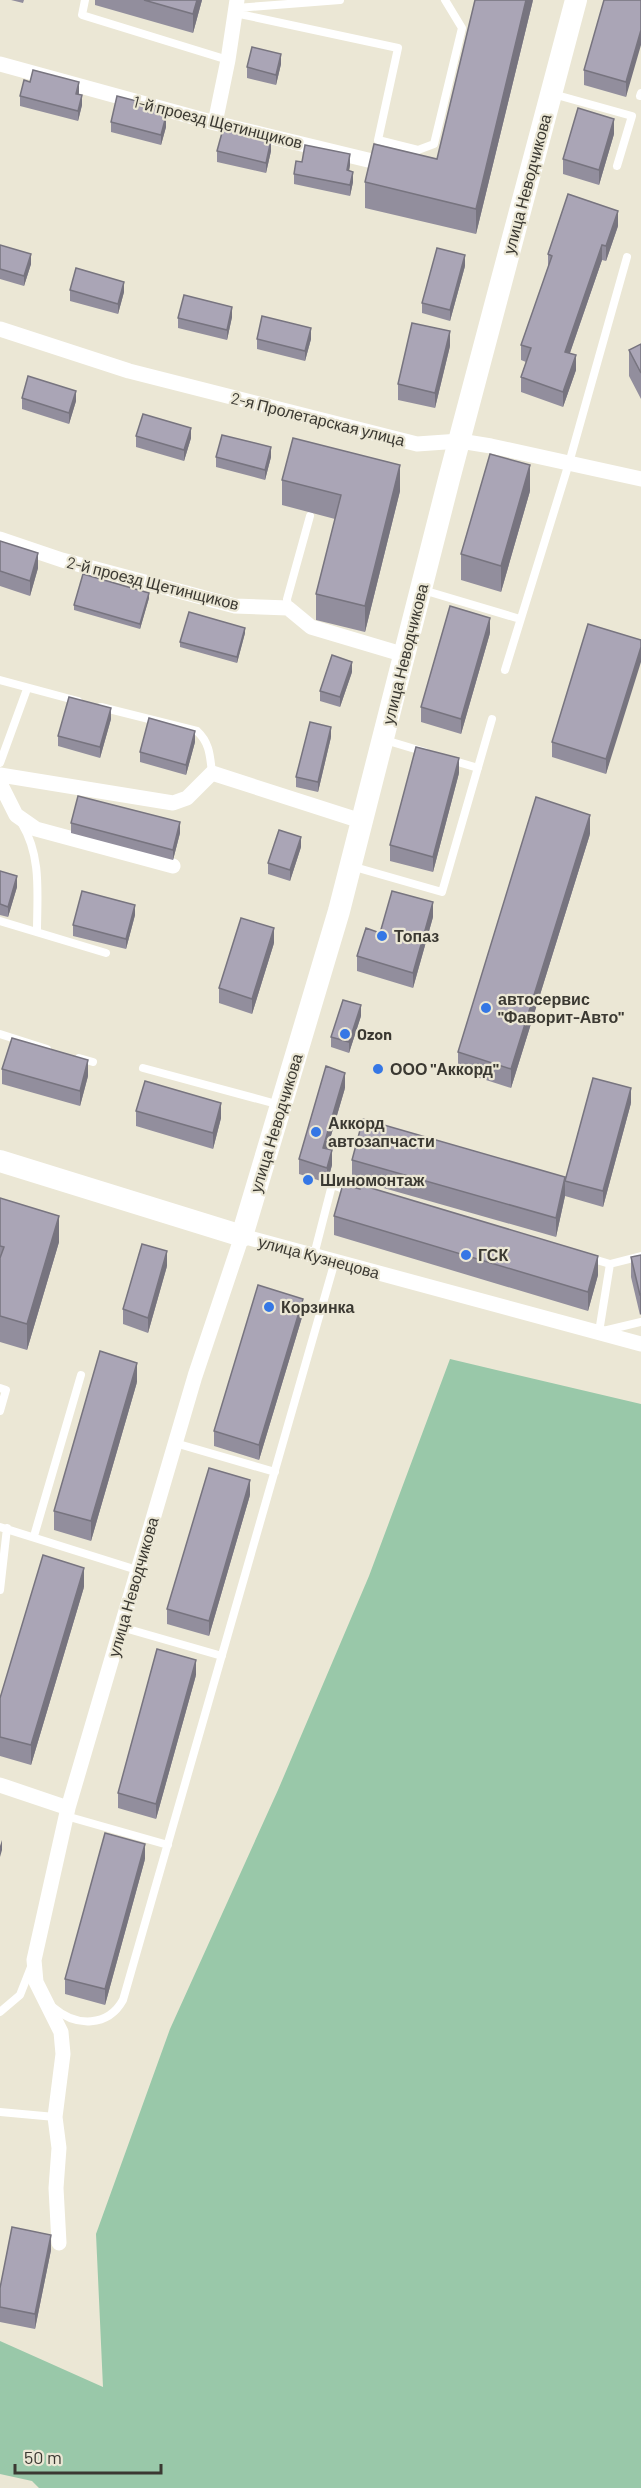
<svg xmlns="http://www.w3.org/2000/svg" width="641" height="2488" font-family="Barlow,sans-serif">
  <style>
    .green { fill: #99c8a9 }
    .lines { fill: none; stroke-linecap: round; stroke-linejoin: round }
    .lane { stroke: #fff; stroke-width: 8 }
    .street { stroke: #fff; stroke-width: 15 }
    .secondary { stroke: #fff; stroke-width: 22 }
    .wall { fill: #928e9d }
    .shaded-wall { fill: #77747f }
    .building { fill: #aaa5b6; stroke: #77747f; stroke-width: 1.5 }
    .poi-dot { fill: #3577e5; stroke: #ebe7d5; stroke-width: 2 }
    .labels { text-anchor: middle; stroke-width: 4.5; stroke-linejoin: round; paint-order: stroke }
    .street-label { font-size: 16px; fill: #3b3932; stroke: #ebe7d5 }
    .poi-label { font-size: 16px; font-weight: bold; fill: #3b3932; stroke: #ebe7d5; text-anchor: start }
  </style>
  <rect width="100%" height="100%" fill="#ebe7d5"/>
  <path class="green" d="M450,1359L641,1404V2488H39L32,2481L0,2474V2341L103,2387L96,2234L170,2029L278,1790L369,1576Z"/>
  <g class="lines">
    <path class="lane" d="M85,0L82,15L228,60
      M236,8L340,0
      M235,13L398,48L378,140L418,150L434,144L462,28L445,0
      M553,94L632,116L617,166
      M640,96L641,93
      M423,590L520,619
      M288,608L287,599L310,516
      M505,670L569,463L627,257
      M0,680L78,701
      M101,707L197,731C210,743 210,756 212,773
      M385,740L425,752
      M451,760L478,768
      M0,763L27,689
      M22,824C42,857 37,895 37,932
      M351,866L442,892L492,719
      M0,921L106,953
      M0,1034L47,1049
      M79,1058L93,1062
      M143,1068L280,1105
      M314,1255L332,1185L350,1191
      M590,1258L610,1264L641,1256
      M610,1264L599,1332L641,1322
      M0,1388L6,1390L0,1411
      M175,1443L275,1472
      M0,1527L137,1570
      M34,1536L81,1375
      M0,1590L7,1528
      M121,1627L222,1656
      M66,1816L168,1845
      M54,2008C76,2027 108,2027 123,2000L335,1261
      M0,2012L20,1995L31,1967
      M0,2112L55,2117"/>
    <path class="street" d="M0,64L215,123L368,160
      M215,123L228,60L237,0
      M0,329L129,371L417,444L460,441L491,446L641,479
      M0,539L62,560L235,606L288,608L311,627L405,655
      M0,775L173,803L187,798L212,773L361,821
      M0,783L16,815L36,829L173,866
      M0,1785L68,1808
      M59,2243L56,2188L59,2148L55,2117L63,2054L61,2032L36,1982L34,1960L68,1808L195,1376L242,1236L641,1344"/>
    <path class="secondary" d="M0,1161L242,1236L339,911L449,479L576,0"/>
  </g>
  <path class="wall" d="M11,0H24L23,3Z
    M95,0H202L193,33L95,5Z
    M533,0L476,234L365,208V182L437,159Z
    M641,0L626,97L584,85V70Z
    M281,64L276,85L247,78V67Z
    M79,92V94L82,105L78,121L20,106V96Z
    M160,114L166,127L161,145L111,132V122Z
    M614,134L599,185L563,174V159Z
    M217,151H271L266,173L217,162Z
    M302,162L350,165L349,171L353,182L350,196L294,184V174Z
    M618,226L606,261L602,260L570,353L576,370L563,407L521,392V377L526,362L521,360V345L548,268V254Z
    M0,245L31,264L24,286L0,279Z
    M465,266L450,321L422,313V303Z
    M70,290L124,292L118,314L70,301Z
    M232,317L227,340L178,328V318Z
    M257,339H311L305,361L257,349Z
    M641,344V399L629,376V350Z
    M450,346L435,408L398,400V384Z
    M22,398L76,401L69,424L22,409Z
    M136,436L191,438L184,461L136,447Z
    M216,457H271L265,480L216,467Z
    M282,480L400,491L365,632L316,620V594L335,519L282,505Z
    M530,491L501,592L461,580V554Z
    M0,541L38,568L30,596L0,586Z
    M149,598L140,629L74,610V605Z
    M245,633L237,663L180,647V642Z
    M490,633L461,734L421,722V707Z
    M641,640L606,774L552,757V742Z
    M352,672L340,707L320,701V691Z
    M111,719L100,758L58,746V736Z
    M331,737L318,792L296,787V777Z
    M195,742L186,775L140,762V752Z
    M459,773L433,872L390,861V845Z
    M71,823L180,833L173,860L71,833Z
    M590,834L511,1088L458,1071V1052Z
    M301,847L290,881L268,874V863Z
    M0,871L17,887L8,917L0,915Z
    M135,915L126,949L73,936V925Z
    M433,917L413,988L357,971V956Z
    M274,943L252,1014L219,1003V988Z
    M361,1016L349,1053L331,1047V1037Z
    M2,1069L88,1076L80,1106L2,1084Z
    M345,1088L327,1149L332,1165L327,1183L299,1174V1159Z
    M631,1103L603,1207L565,1196L556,1237L352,1179V1160L565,1181Z
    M136,1111L221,1118L213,1149L136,1126Z
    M0,1198L59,1242L27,1350L0,1342Z
    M334,1216L598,1275L588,1311L334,1235Z
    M641,1255L640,1315L631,1277V1257Z
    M167,1266L148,1333L123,1324V1309Z
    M303,1314L259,1460L214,1446V1431Z
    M137,1382L91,1541L54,1530V1511Z
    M250,1495L209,1636L167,1624V1609Z
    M84,1587L31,1765L0,1756V1698Z
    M196,1675L156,1819L118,1808V1793Z
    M145,1859L105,2005L65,1994V1979Z
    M51,2250L35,2329L0,2322V2288Z"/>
  <path class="shaded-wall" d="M197,0H202L193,33V14Z
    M526,0H533L476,234V209Z
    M641,30V45L626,97V82Z
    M281,54V64L276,85V75Z
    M79,82V92L76,104V94Z
    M82,95V105L78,121V111Z
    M166,116V127L161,145V135Z
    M614,119V134L599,185V170Z
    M271,140V151L266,173V163Z
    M350,154V165L347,181V170Z
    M353,172V182L350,196V185Z
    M618,211V226L606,261V246Z
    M602,245V260L565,367V352Z
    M31,254V264L24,286V276Z
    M465,255V266L450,321V310Z
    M124,282V292L118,314V304Z
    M232,307V317L227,340V330Z
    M311,328V339L305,361V351Z
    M450,331V346L435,408V393Z
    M576,355V370L563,407V392Z
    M76,391V401L69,424V413Z
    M191,428V438L184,461V450Z
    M271,447V457L265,480V470Z
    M400,465V491L365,632V606Z
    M530,465V491L501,592V566Z
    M38,553V568L30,596V581Z
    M149,593V598L140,629V624Z
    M490,618V633L461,734V719Z
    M245,628V633L237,663V657Z
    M641,647V662L606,774V759Z
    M352,662V672L340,707V697Z
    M111,708V719L100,758V747Z
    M331,727V737L318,792V782Z
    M195,731V742L186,775V765Z
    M459,758V773L433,872V857Z
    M590,815V834L511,1088V1069Z
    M180,822V833L173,860V850Z
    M301,837V847L290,881V870Z
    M17,876V887L8,917V907Z
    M433,902V917L413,988V973Z
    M135,905V915L126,949V939Z
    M274,928V943L252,1014V999Z
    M361,1005V1016L349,1053V1042Z
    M88,1060V1076L80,1106V1091Z
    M345,1073V1088L323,1163V1148Z
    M631,1088V1103L603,1207V1191Z
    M221,1103V1118L213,1149V1133Z
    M332,1150V1165L327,1183V1168Z
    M565,1177V1196L556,1237V1218Z
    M59,1216V1242L27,1350V1324Z
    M167,1251V1266L148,1333V1318Z
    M598,1256V1275L588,1311V1292Z
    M640,1295H641V1314L640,1315Z
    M303,1299V1314L259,1460V1445Z
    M137,1363V1382L91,1541V1521Z
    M250,1480V1495L209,1636V1621Z
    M84,1568V1587L31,1765V1745Z
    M196,1660V1675L156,1819V1804Z
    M2,1840V1850L0,1857V1846Z
    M145,1844V1859L105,2005V1989Z
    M51,2235V2250L35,2329V2314Z"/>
  <path class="building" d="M144,0H197L193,14Z
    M475,0H526L476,209L365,182L374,144L437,159Z
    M604,0H641V30L626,82L584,70Z
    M252,47L281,54L276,75L247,67Z
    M33,70L79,82L76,94L82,95L78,111L20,96L24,80L30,82Z
    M117,96L160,107L158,114L166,116L161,135L111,122Z
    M578,108L614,119L599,170L563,159Z
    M223,129L271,140L266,163L217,151Z
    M305,145L350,154L347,170L353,172L350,185L294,174L296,161L302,162Z
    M568,194L618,211L606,246L602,245L565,352L576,355L563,392L521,377L531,348L521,345L552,256L548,254Z
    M0,245L31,254L24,276L0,269Z
    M437,248L465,255L450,310L422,303Z
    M76,268L124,282L118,304L70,290Z
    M184,295L232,307L227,330L178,318Z
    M262,316L311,328L305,351L257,339Z
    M412,323L450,331L435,393L398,384Z
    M641,344V373L629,350Z
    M28,376L76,391L69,413L22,398Z
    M143,414L191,428L184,450L136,436Z
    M222,435L271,447L265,470L216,457Z
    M293,438L400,465L365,606L316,594L341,495L282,480Z
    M490,454L530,465L501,566L461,554Z
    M0,541L38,553L30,581L0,571Z
    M83,574L149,593L140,624L74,605Z
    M450,606L490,618L461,719L421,707Z
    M189,612L245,628L237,657L180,642Z
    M588,624L641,640V647L606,759L552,742Z
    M332,655L352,662L340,697L320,691Z
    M69,697L111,708L100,747L58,736Z
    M149,718L195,731L186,765L140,752Z
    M310,722L331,727L318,782L296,777Z
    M416,747L459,758L433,857L390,845Z
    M78,796L180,822L173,850L71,823Z
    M536,797L590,815L511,1069L458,1052Z
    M279,830L301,837L290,870L268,863Z
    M0,871L17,876L8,907L0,904Z
    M82,891L135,905L126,939L73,925Z
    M392,891L433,902L413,973L357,956L366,928L380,933Z
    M241,918L274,928L252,999L219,988Z
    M343,1000L361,1005L349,1042L331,1037Z
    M12,1038L88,1060L80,1091L2,1069Z
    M326,1066L345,1073L323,1148L332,1150L327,1168L299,1159Z
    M593,1078L631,1088L603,1191L565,1181Z
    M145,1081L221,1103L213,1133L136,1111Z
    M363,1119L565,1177L556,1218L352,1160Z
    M343,1184L360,1189L361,1185L598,1256L588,1292L334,1216Z
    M0,1198L59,1216L27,1324L0,1316V1258L4,1247L0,1246Z
    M142,1244L167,1251L148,1318L123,1309Z
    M641,1255V1295H640L631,1257Z
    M258,1285L303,1299L259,1445L214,1431Z
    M100,1351L137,1363L91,1521L54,1511Z
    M209,1468L250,1480L209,1621L167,1609Z
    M43,1555L84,1568L31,1745L0,1737V1698Z
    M157,1649L196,1660L156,1804L118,1793Z
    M105,1833L145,1844L105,1989L65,1979Z
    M12,2227L51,2235L35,2314L0,2307V2288Z"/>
  <g class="poi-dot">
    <circle cx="382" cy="936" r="6"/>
    <circle cx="486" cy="1008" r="6"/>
    <circle cx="345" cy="1034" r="6"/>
    <circle cx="378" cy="1069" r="6"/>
    <circle cx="316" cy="1132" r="6"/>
    <circle cx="308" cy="1180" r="6"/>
    <circle cx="466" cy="1255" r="6"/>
    <circle cx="269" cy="1307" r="6"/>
  </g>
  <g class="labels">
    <g class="street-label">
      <text transform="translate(218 122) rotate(14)" y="6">1-й проезд Щетинщиков</text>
      <text transform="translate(527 184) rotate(-75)" y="6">улица Неводчикова</text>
      <text transform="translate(318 419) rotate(14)" y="6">2-я Пролетарская улица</text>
      <text transform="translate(153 583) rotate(14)" y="6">2-й проезд Щетинщиков</text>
      <text transform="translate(405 654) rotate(-76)" y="6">улица Неводчикова</text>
      <text transform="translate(276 1123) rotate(-73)" y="6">улица Неводчикова</text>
      <text transform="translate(319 1257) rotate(15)" y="6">улица Кузнецова</text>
      <text transform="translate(133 1587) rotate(-74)" y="6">улица Неводчикова</text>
    </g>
    <g class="poi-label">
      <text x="394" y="942">Топаз</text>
      <text x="498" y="1005">автосервис<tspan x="498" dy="18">"Фаворит-Авто"</tspan></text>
      <text x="357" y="1040">Ozon</text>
      <text x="390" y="1075">ООО "Аккорд"</text>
      <text x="328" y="1129">Аккорд<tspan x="328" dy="18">автозапчасти</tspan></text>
      <text x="320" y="1186">Шиномонтаж</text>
      <text x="478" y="1261">ГСК</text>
      <text x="281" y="1313">Корзинка</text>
    </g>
  </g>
  <path d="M15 2464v9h146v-9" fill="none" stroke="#3b3932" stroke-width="3"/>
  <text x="24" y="2464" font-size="18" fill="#3b3932" stroke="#ebe7d5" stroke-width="4.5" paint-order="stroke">50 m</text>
</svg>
